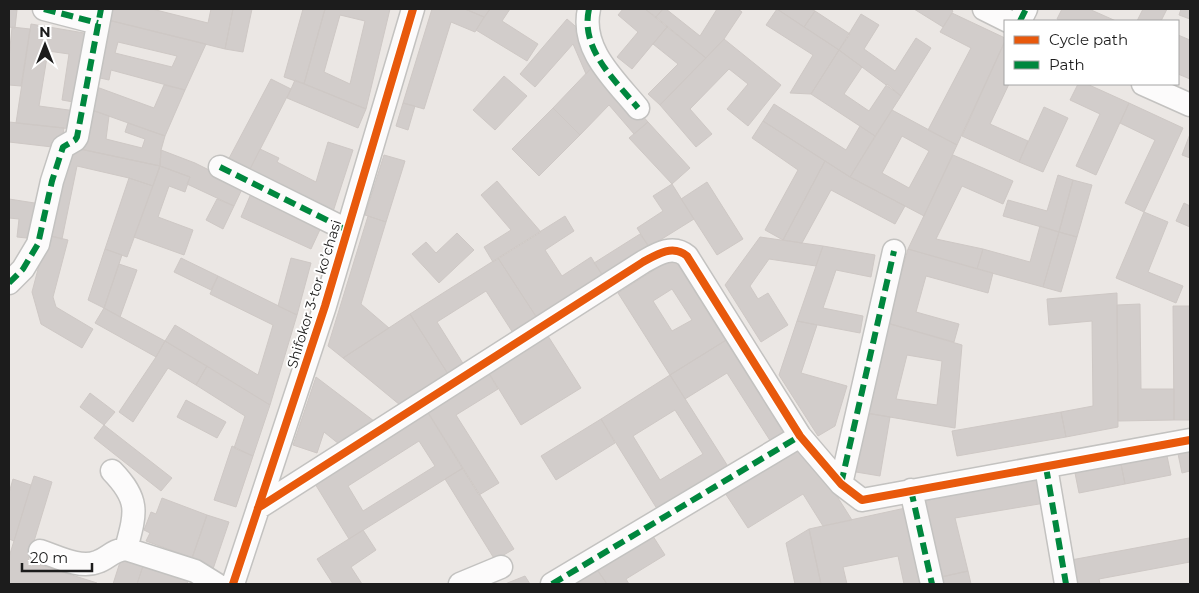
<svg xmlns="http://www.w3.org/2000/svg" width="1199" height="593" font-family="Montserrat,sans-serif">
  <style>
    .building { fill: #d2cdcb; stroke: #cec8c5; fill-rule: evenodd }
    .lines { fill: none; stroke-linecap: round; stroke-linejoin: round }
    .minor-casing { stroke: #c3c2c0; stroke-width: 25 }
    .minor { stroke: #fcfbfb; stroke-width: 22 }
    .quiet { stroke: #00873e; stroke-width: 6; stroke-dasharray: 12 6; stroke-linecap: butt }
    .cycleway-casing { stroke: #fff; stroke-width: 11 }
    .cycleway { stroke: #e8590c; stroke-width: 8 }
    .labels { text-anchor: middle; stroke-width: 4; stroke-linejoin: round; paint-order: stroke }
    .street-label { font-size: 14px; fill: #1c1c1c; stroke: #fff }
  </style>
  <rect width="100%" height="100%" fill="#ebe7e4"/>
  <path class="building" d="M9,9L17,10L15,28L9,27Z
    M106,9H152L208,23L211,9H233L225,49L104,19Z
    M233,9H252L243,52L225,49Z
    M303,9H325L304,84L284,77Z
    M325,9H390L366,109L304,84ZM340,15L365,21L350,84L324,72Z
    M432,9H465L484,17L475,32L451,22L424,109L403,103Z
    M465,9H490L484,17Z
    M490,9H510L502,21L538,44L527,61L476,30Z
    M623,9H645L667,27L632,69L617,57L638,32L618,15Z
    M645,9H663L656,17Z
    M663,9H666L700,36L717,9H738L742,12L724,39L706,58L656,17Z
    M777,9H811L815,11L804,27Z
    M777,9L839,50L811,94L790,93L813,55L766,25Z
    M914,9H950L953,11L943,27Z
    M1062,9H1089L1116,21H1061L1057,19Z
    M1143,9H1167L1161,21H1137Z
    M1181,9H1190V19L1179,15Z
    M815,11L850,34L839,50L804,27Z
    M952,13L1005,38V41L957,145L928,130L971,48L940,32Z
    M861,14L879,25L864,49L895,71L916,38L931,48L901,96L839,50Z
    M104,19L206,44L185,90L111,70L109,80L91,76ZM118,42L177,56L172,67L115,53Z
    M567,19L582,32L596,63L586,74L573,44L535,87L520,74Z
    M31,24L90,34L79,103L62,100L69,54L48,51L39,106L76,111L73,129L16,123Z
    M12,27L30,29L21,86L9,85V58Z
    M667,27L706,58L660,105L648,94L678,64L653,44Z
    M1178,35L1190,40V79L1178,74Z
    M724,39L781,85L748,126L727,109L748,84L729,69L690,109L712,134L696,147L660,105Z
    M1005,41V84H1009L990,124L1028,141L1019,162L962,136Z
    M839,50L862,67L844,94L869,111L887,84L901,96L875,136L811,94Z
    M596,63L648,122L634,134L609,105L580,135L553,108Z
    M504,76L527,96L495,130L473,110Z
    M271,79L291,89L247,175L226,164Z
    M295,80L366,109L358,128L287,98Z
    M1078,84H1087L1129,103L1096,175L1076,166L1100,114L1070,100Z
    M164,85L185,90L165,136L86,108L94,86L154,108Z
    M403,103L415,106L408,130L396,126Z
    M1129,103L1183,128L1144,212L1125,203L1155,140L1120,123Z
    M774,104L846,150L860,126L875,136L850,177L763,121Z
    M1044,107L1068,118L1043,172L1019,162Z
    M86,108L109,116L106,139L142,148L145,139L125,132L128,123L165,136L161,150L160,166L80,149Z
    M553,108L580,135L539,176L512,149Z
    M892,110L957,145L924,216L850,177ZM902,136L929,151L909,188L882,173Z
    M763,121L825,161L783,240L765,230L798,170L752,138Z
    M9,122L64,128L61,148L9,142Z
    M648,122L690,168L672,184L629,138Z
    M1190,134V158L1182,155Z
    M328,142L353,150L331,218L247,175L260,149L279,158L277,162L316,182Z
    M66,145L80,149L160,166L153,186L129,178L77,166L62,239L47,235Z
    M161,150L195,163L243,187L234,206L187,184L190,177L160,166Z
    M384,155L405,161L386,222L365,215Z
    M953,155L1013,181L1003,204L962,186L936,239L983,249L977,269L908,249Z
    M825,161L850,177L905,206L895,224L831,190L802,243L783,240Z
    M160,166L190,177L185,192L169,186L158,217L193,230L184,255L134,237Z
    M1058,175L1073,180L1059,232L1003,216L1008,200L1047,211Z
    M129,178L153,186L127,257L105,249Z
    M1073,180L1092,185L1077,237L1059,232Z
    M497,181L541,232L493,262L484,247L511,230L481,195Z
    M707,182L743,239L717,255L681,199Z
    M672,184L694,219L649,247L637,228L663,211L653,196Z
    M253,189L324,221L311,249L241,217Z
    M9,199L41,204L36,239L17,237L19,219L9,218Z
    M217,199L234,206L223,229L206,220Z
    M1184,203L1190,206V227L1176,221Z
    M1144,212L1168,222L1148,272L1183,286L1176,303L1116,278Z
    M368,216L386,222L361,304L389,328L343,358L328,346Z
    M565,216L574,231L545,250L562,276L591,257L603,276L537,318L498,258Z
    M1040,226L1059,232L1043,287L977,269L983,249L1030,262Z
    M1059,232L1077,237L1061,292L1043,287Z
    M457,233L474,250L439,283L412,254L426,242L436,253Z
    M640,234L649,247L603,276L594,263Z
    M47,235L68,240L53,297L56,307L93,329L82,348L41,324L32,292Z
    M760,237L823,246L816,266L769,259L750,286L758,299L768,293L788,325L761,342L725,285Z
    M823,246L875,255L871,277L836,270L823,308L863,316L860,333L797,321Z
    M105,249L122,255L104,308L88,300Z
    M908,249L993,273L988,293L926,276L916,312L959,324L954,342L887,323Z
    M679,254L731,337L670,375L618,293ZM672,289L692,320L672,331L653,301Z
    M181,258L218,276L211,290L174,272Z
    M291,258L311,263L297,315L278,306Z
    M498,258L537,318L513,333L486,291L437,322L464,365L448,374L410,314Z
    M119,264L137,270L120,317L104,308Z
    M218,276L297,315L270,405L165,341L175,325L258,375L273,325L210,294Z
    M1117,293L1118,427L1066,437L1061,412L1093,406L1092,321L1049,325L1047,299Z
    M1140,304L1141,389H1174V420L1118,421L1117,305Z
    M1173,306H1190V420H1174Z
    M104,308L165,341L156,357L95,323Z
    M410,314L448,374L400,405L343,358Z
    M797,321L817,325L801,373L847,386L835,426L818,436L779,375Z
    M887,323L962,345L955,428L866,413ZM907,355L942,361L937,405L896,399Z
    M548,336L581,388L521,425L489,373Z
    M731,337L790,430L771,442L727,373L685,399L670,375Z
    M165,341L207,366L196,385L168,368L133,422L119,412L156,357Z
    M207,366L270,405L253,456L234,448L245,416L196,385Z
    M485,367L498,389L456,415L499,483L479,495L423,405Z
    M670,375L729,468L659,512L601,419ZM675,410L703,454L660,480L633,436Z
    M316,377L374,421L339,444L324,432L317,453L293,445Z
    M90,393L115,412L104,425L80,407Z
    M186,400L226,422L217,438L177,417Z
    M426,409L463,468L349,539L312,479ZM419,441L435,466L363,511L348,486Z
    M1061,412L1066,437L957,456L952,431Z
    M866,413L890,417L880,476L856,472Z
    M601,419L615,443L556,480L541,456Z
    M104,425L172,478L161,491L94,438Z
    M804,444L852,520L823,526L803,494L748,528L725,493Z
    M232,446L253,456L236,507L214,500Z
    M1190,446V471L1182,473L1177,449Z
    M1166,451L1171,475L1125,484L1120,459Z
    M1120,459L1125,484L1079,493L1074,468Z
    M463,468L514,549L495,560L445,479Z
    M34,476L52,482L28,561L97,583V584H9V557Z
    M1039,478L1045,503L955,518L968,571L941,577L923,500Z
    M13,479L31,485L14,541L9,539V493Z
    M162,498L207,515L192,558L146,541L150,533L144,530L151,512L156,514Z
    M910,507L928,584H904L898,556L843,567L847,584H821L809,529Z
    M207,515L229,522L212,572L190,564Z
    M809,529L821,584H795L786,543Z
    M363,530L376,550L351,567L362,584H333L317,559Z
    M651,533L665,555L626,579L629,584H607L596,568Z
    M1189,538L1190,562L1099,579L1100,584H1076L1071,560Z
    M121,559L143,566L137,584H113Z
    M143,566L188,581L187,584H137Z
    M596,568L607,584H570Z
    M968,571L971,584H943L941,577Z
    M525,576L530,584H505Z"/>
  <g class="lines">
    <g class="minor-casing">
      <path id="minor" d="M44,9L98,23
        M589,9C580,49 614,79 638,108
        M984,9L1008,21
        M1020,21L1026,9
        M1143,84L1190,105
        M220,167L347,230
        M9,283L23,269L38,244L52,181L63,147L75,140L77,137L101,9
        M1046,467L1066,584
        M112,471C140,500 136,512 126,549
        M841,484L894,251
        M911,490L932,584
        M258,508L643,262C657,254 673,244 687,256L800,436L841,484L862,500L1190,440
        M40,551C56,556 80,569 97,562C109,558 112,550 126,549L195,571L216,584
        M233,584L325,306L413,9
        M460,584L501,567
        M552,584L800,436"/>
    </g>
    <use href="#minor" class="minor"/>
    <path class="quiet" d="M44,9L98,23
      M589,9C580,49 614,79 638,108
      M1020,21L1026,9
      M220,167L347,230
      M9,283L23,269L38,244L52,181L63,147L75,140L77,137L101,9
      M1046,467L1066,584
      M841,484L894,251
      M911,490L932,584
      M552,584L800,436"/>
    <g class="cycleway-casing">
      <path id="cycleway" d="M258,508L643,262C657,254 673,244 687,256L800,436L841,484L862,500L1190,440
        M233,584L325,306L413,9"/>
    </g>
    <use href="#cycleway" class="cycleway"/>
  </g>
  <g class="labels">
    <g class="street-label">
      <text transform="translate(314 294) rotate(-73)" y="5">Shifokor 3-tor koʼchasi</text>
    </g>
  </g>
  <rect width="1199" height="593" fill="none" stroke="#1c1c1c" stroke-width="20"/>
  <rect x="1004" y="20" width="175" height="65" fill="#ffffff" stroke="#a4a4a4"/>
  <rect x="1014" y="36" width="25" height="8" fill="#e8590c" stroke="#a4a4a4"/>
  <text x="1049" y="45" font-size="15" fill="#1c1c1c">Cycle path</text>
  <rect x="1014" y="61" width="25" height="8" fill="#00873e" stroke="#a4a4a4"/>
  <text x="1049" y="70" font-size="15" fill="#1c1c1c">Path</text>
  <g transform="translate(45 45)" stroke="#ffffff" stroke-width="4" paint-order="stroke">
  <path d="M0-4L9 19L0 12L-9 19Z" fill="#1c1c1c"/>
  <text y="-8" font-size="14" font-weight="bold" text-anchor="middle" fill="#1c1c1c">N</text>
  </g>
  <path d="M22 563v8h70v-8" fill="none" stroke="#1c1c1c" stroke-width="2.5"/>
  <text x="30" y="563" font-size="15" fill="#1c1c1c" stroke="#ffffff" stroke-width="4" paint-order="stroke">20 m</text>
</svg>
